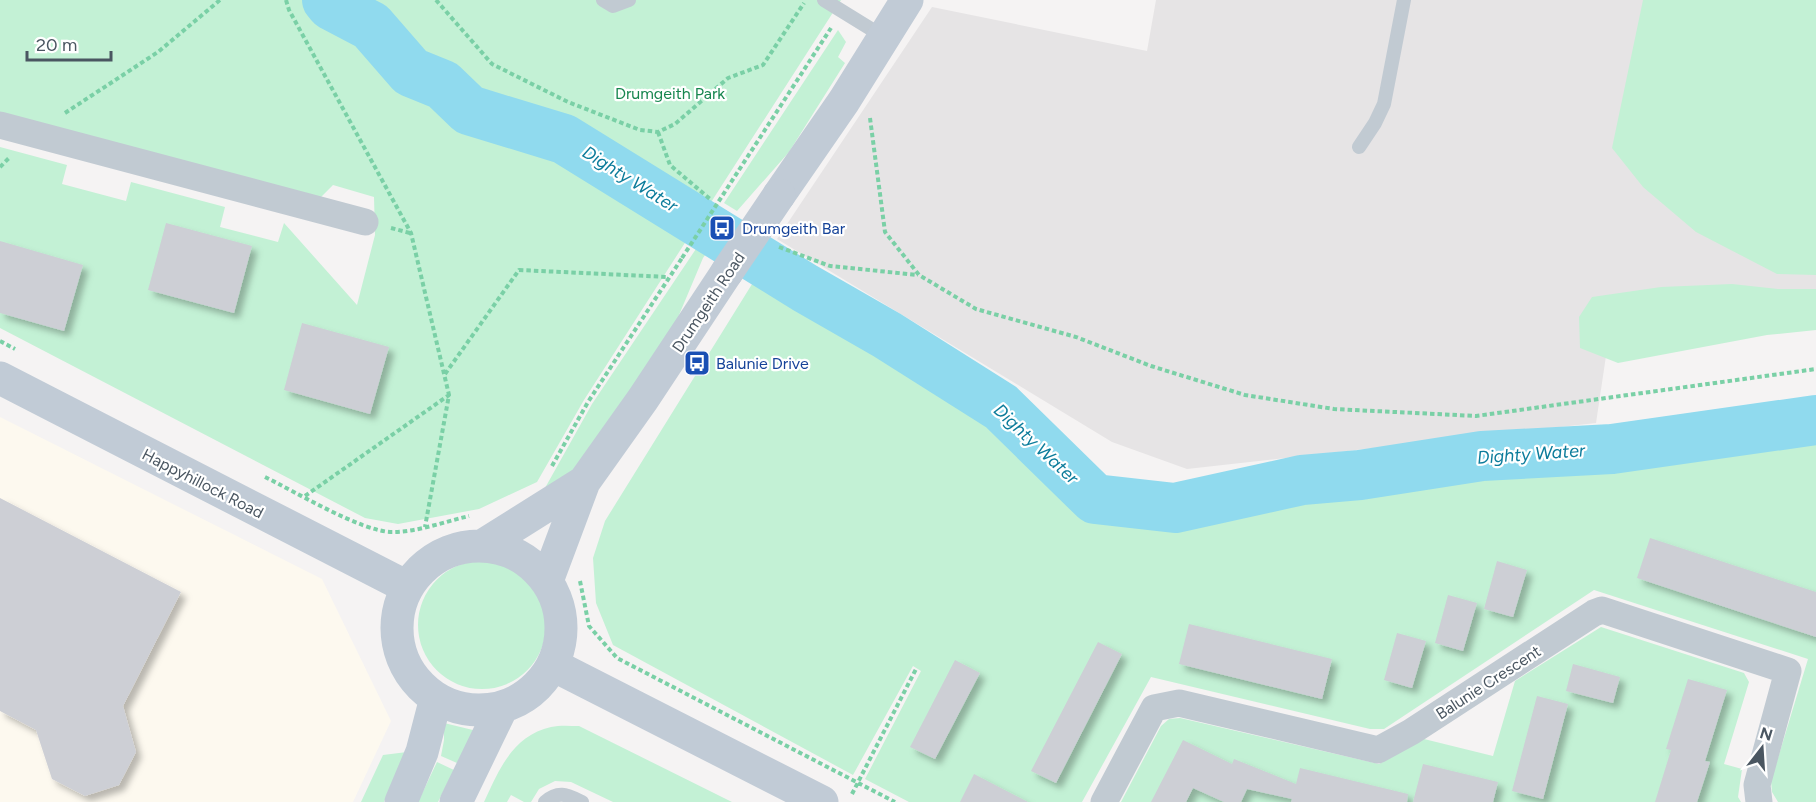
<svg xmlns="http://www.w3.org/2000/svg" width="1816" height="802" font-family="Figtree,sans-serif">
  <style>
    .commercial { fill: #fdf9ef }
    .education { fill: #e6e4e5 }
    .green { fill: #c3f1d5 }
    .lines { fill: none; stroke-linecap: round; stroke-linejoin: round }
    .river { stroke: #90daee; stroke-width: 50 }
    .building { fill: #cdcfd5; filter: url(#shadow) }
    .path { stroke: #7ad0a6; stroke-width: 4; stroke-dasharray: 4.5 3; stroke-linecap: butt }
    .lane { stroke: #c1cad2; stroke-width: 14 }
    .street { stroke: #c1cad2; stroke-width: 27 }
    .secondary { stroke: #c1cbd6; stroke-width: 33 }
    .path-bridge { stroke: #7ad0a6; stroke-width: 4; stroke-dasharray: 4.5 3; stroke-linecap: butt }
    .secondary-bridge { stroke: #c1cbd6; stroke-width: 33 }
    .labels { text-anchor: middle; stroke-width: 4.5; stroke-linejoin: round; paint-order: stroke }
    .park-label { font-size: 16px; fill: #17864f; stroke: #fff }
    .transit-label { font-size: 16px; fill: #164399; stroke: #fff; text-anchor: start }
    .street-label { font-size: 16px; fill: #4a5661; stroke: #fff }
    .water-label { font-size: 18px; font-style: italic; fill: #0c7c9b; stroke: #fff }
  </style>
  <defs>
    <filter id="shadow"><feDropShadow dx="5.5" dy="5.5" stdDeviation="3" flood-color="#0004"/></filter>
  </defs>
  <rect width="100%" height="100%" fill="#f5f3f3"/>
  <path class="commercial" d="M0,417L322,579L391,721L353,802H0Z"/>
  <path class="education" d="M1156,0H1816V318L1606,356L1596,423L1187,469L1112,442L777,239L932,7L1147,51Z"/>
  <path class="green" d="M0,0H841L584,400L537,482L479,509L398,524L365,518L0,328V147L67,165L62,184L126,201L131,182L225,207L220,227L278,242L284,223L357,305L375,235L374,197L333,185L320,198L0,114Z
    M1643,0H1816V275L1777,274L1696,232L1643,187L1612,148Z
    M838,30L846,42L838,57L845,63L789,152L737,211L724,203Z
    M710,228L720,234L703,258L671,334L585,464L545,488L592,404Z
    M762,268L1038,443L1095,499L1175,508L1302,480L1360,475L1482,456L1613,449L1816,420V802H1778L1772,792L1771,781L1808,659L1594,590L1384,729H1370L1151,677L1082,802H909L865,779L921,671L913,666L853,775L613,645L596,603L593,558L605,521Z
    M1732,284L1778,289H1816V330L1767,335L1618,363L1580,348L1579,317L1592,297L1661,287Z
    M418 625a64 64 0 1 1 128 0a64 64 0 1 1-128 0Z
    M1601,627L1744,673L1749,682L1724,764L1742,769L1738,797L1741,802H1121L1161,726L1169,719L1180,718L1379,764L1424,739L1493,756L1515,681Z
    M444,723L477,731L457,763L441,756L444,740Z
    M579,726L732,802H613L571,782L555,781L539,789L531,802H524L511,795L507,802H484C499,770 512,736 551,727C560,725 570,726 579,726Z
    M407,752L384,802H361L383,755Z
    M437,762L454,770L438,802H418Z"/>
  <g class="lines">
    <path class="river" d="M327,0L331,5L371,26L411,72L443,85L469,110L564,139L805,288L887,335L1001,407L1095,499L1175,508L1302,480L1360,475L1482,456L1612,449L1816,420"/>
  </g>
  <path class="building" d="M166,223L252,246L234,313L148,290Z
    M0,241L83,265L64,331L0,313Z
    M302,323L389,347L370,414L284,390Z
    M0,498L181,592L123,706L136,752L119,785L85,796L52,779L36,730L0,711Z
    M1650,538L1816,592V637L1637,578Z
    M1497,561L1527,570L1513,617L1484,609Z
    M1448,595L1477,603L1463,651L1435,643Z
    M1189,624L1332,659L1322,699L1179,664Z
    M1397,633L1426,641L1412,688L1384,680Z
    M1098,642L1122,654L1056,783L1031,771Z
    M955,660L980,673L935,759L910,747Z
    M1573,664L1620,677L1613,703L1566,691Z
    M1688,679L1727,690L1705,761L1710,762L1697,802H1655L1671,750L1666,749Z
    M1537,696L1568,704L1543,799L1512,791Z
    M1183,740L1232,764L1234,759L1296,784L1300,768L1408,794L1407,802H1291L1292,799L1247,789L1241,802H1224L1193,788L1186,802H1151Z
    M1423,764L1498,782L1493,802H1413Z
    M974,774L1028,802H960Z"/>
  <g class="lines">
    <path class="path" d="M286,0L289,10L411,233L449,395L425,527
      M436,0L492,64L568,102L640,130L658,132L675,124L728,78L763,65L804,3
      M65,113L158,52L220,0
      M870,118L885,232L919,275L976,309L1076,337L1151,366L1245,395L1334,409L1476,416L1816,369
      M658,132L670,165L710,199
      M0,167L10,157
      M739,170L831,28
      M391,228L410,233
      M779,247L830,266L918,275
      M0,341L15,349
      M445,374L519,270L668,277
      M552,466L588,402L682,258
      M265,477C294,491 362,532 392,532C417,532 444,522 469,516
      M305,496L449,395
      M580,581L589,626L617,658L895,802
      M852,794L916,669"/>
    <path class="lane" d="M603,0L613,6L629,0
      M824,0L884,37
      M1359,147L1375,123L1384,104L1404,0
      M545,802C559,790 567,795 582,802"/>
    <path class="street" d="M0,125L365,222
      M1104,802L1154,708L1179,703L1378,750L1411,732L1594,613L1602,610L1788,671L1757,785L1759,802"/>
    <path class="secondary" d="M779,195L844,101L907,0
      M0,378L407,587
      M397 628a82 82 0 1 1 164 0a82 82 0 1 1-164 0Z
      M482,546L584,482
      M547,581L584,482L643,399L727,272
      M553,665L822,802
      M401,802L422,752L436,698
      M456,802L502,707"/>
    <path class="path-bridge" d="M682,258L739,170"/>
    <path class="secondary-bridge" d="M727,272L779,195"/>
  </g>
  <defs>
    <g id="bus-square" transform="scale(1.35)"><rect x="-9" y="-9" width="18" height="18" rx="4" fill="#1a4fb4" stroke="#fff"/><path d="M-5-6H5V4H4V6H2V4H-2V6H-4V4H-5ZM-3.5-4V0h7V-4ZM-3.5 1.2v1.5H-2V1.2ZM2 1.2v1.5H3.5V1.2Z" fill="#fff"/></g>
  </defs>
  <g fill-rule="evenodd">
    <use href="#bus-square" x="722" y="228"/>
    <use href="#bus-square" x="697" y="363"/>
  </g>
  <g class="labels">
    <g class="park-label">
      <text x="670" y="99">Drumgeith Park</text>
    </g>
    <g class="transit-label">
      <text x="742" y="234">Drumgeith Bar</text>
      <text x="716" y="369">Balunie Drive</text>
    </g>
    <g class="street-label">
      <text transform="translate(708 302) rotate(-56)" y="6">Drumgeith Road</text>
      <text transform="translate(203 483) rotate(27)" y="6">Happyhillock Road</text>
      <text transform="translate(1488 682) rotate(-33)" y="6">Balunie Crescent</text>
    </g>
    <g class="water-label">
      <text transform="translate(630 179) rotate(32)" y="6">Dighty Water</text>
      <text transform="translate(1036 444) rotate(43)" y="6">Dighty Water</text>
      <text transform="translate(1531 454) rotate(-4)" y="6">Dighty Water</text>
    </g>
  </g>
  <g transform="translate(1762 748) rotate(17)" stroke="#ffffff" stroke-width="4.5" paint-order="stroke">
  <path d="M0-4.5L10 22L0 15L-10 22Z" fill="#4a5661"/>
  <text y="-9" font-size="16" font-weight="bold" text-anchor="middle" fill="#4a5661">N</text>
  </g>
  <path d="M27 51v9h84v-9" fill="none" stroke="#4a5661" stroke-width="3"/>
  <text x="36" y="51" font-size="18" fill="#4a5661" stroke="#ffffff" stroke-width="4.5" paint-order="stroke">20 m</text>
</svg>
